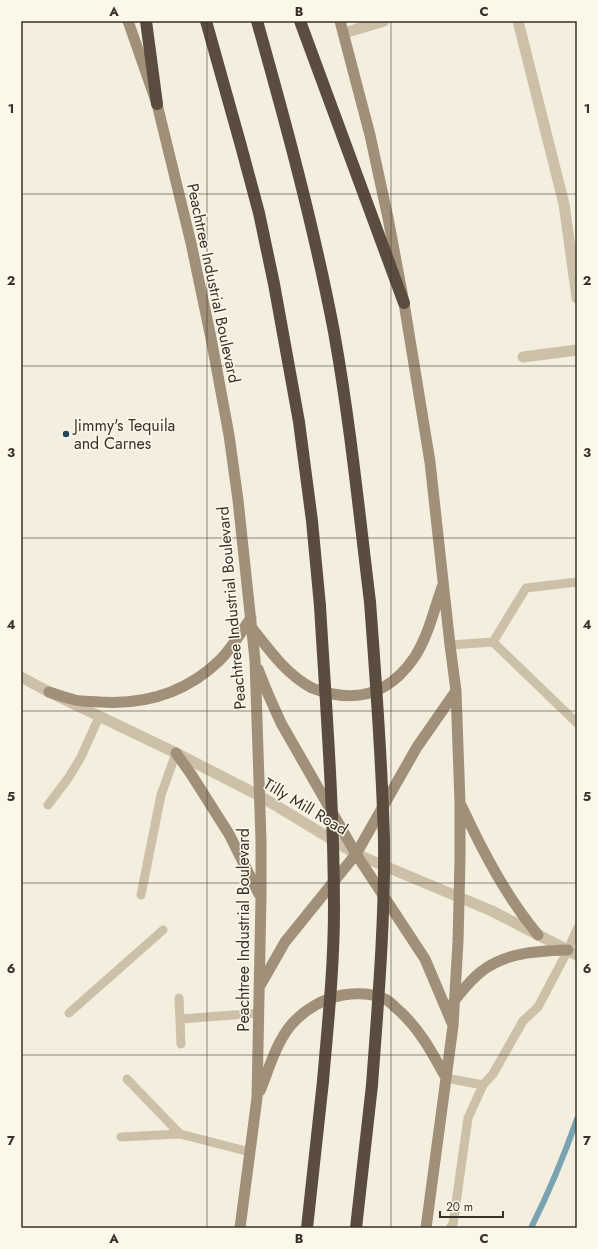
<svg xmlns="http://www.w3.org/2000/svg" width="598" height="1249" font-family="Jost,sans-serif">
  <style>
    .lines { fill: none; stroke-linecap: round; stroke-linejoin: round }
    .stream { stroke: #7aa3b2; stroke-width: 6 }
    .service { stroke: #ccc1a8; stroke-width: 9 }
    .minor { stroke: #ccc1a8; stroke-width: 11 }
    .tertiary { stroke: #ccc1a8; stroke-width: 11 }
    .secondary { stroke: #a09079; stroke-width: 11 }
    .motorway { stroke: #5a4d3f; stroke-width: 12 }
    .motorway-bridge { stroke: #5a4d3f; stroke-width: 12 }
    .grid { fill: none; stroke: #393128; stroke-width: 1; stroke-opacity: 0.55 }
    .poi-dot { fill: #1c495c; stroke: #fbf7e9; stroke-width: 1.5 }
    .labels { text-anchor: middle; stroke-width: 3; stroke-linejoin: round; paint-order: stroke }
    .street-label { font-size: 16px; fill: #393128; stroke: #fbf7e9 }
    .poi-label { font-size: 16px; fill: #393128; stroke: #fbf7e9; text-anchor: start }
    .neatline { fill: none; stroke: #393128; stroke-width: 1.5 }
    .grid-label { font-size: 13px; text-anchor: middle; font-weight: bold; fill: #393128 }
  </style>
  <rect width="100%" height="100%" fill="#f3eedd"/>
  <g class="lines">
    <path class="stream" d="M531,1228C549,1192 564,1156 577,1119"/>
    <path class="service" d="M493,642L526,588L577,582
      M450,645L493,642L577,723
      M48,805L69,777L81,757L99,717
      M141,895L161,795L176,753
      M179,998L181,1044
      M69,1013L163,930
      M180,1019L259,1013
      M446,1078L483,1085L493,1074L523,1021L538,1007L568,950L577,929
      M127,1079L180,1134
      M121,1137L180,1134L250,1152
      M450,1228L453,1224L468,1118L483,1085"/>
    <path class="minor" d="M518,21L564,204L577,298
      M344,33L384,21
      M523,357L577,350"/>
    <path class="tertiary" d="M21,677L49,692L176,753L260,796L356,854L492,911L577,955"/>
    <path class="secondary" d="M128,21L157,104L191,243L211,338L229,435L238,500L255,660L261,841V897L257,1098L240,1228
      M340,21L370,135L388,218L404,303L430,462L450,645L456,691L460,803V859L458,942L453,1026L426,1228
      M252,628C269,650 287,675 312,688C319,691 326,693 333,694C368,701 394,687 414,658C428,637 434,610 442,587
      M258,669L268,694L281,723L356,854L425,959L452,1023
      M49,692C58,695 66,698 75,700C83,702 92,701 100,702C146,705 186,693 220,660C232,648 241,632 251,618
      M176,753L191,774L229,834L259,894
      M462,807C483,852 506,896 538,935
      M261,984L285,942L356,854L417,747L456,691
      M454,1001C463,990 471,979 482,971C506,952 539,951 568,950
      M260,1091C269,1069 276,1043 291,1025C304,1010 324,998 343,995C357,993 372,993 385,999C389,1001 392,1004 395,1007C418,1026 432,1052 446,1078"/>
    <path class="motorway" d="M146,21L157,104
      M206,21L241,146L259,213L274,284L299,422L312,521L320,606
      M257,21C286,124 314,227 334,332C350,421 359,512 370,602
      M300,21L404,303
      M307,1228L323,1081
      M356,1228L372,1085"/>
    <path class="motorway-bridge" d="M370,602C376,681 382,761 384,840C385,922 378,1003 372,1085
      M320,606C326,707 334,808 334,909C334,966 328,1023 323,1081"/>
  </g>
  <path class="grid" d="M207,21V1228M391,21V1228M21,194H577M21,366H577M21,538H577M21,711H577M21,883H577M21,1055H577"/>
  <circle class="poi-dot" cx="66" cy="434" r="4"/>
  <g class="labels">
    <g class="street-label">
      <text transform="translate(214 283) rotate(78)" y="6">Peachtree Industrial Boulevard</text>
      <text transform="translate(231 608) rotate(-95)" y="6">Peachtree Industrial Boulevard</text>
      <text transform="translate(306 806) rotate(31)" y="6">Tilly Mill Road</text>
      <text transform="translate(243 930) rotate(-90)" y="6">Peachtree Industrial Boulevard</text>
    </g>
    <g class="poi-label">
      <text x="74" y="431">Jimmy's Tequila<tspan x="74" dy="18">and Carnes</tspan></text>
    </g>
  </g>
  <rect width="598" height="1249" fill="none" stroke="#fbf7e9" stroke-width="44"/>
  <path d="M440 1211v6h63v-6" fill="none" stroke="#393128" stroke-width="2"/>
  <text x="446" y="1211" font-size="12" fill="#393128" stroke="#fbf7e9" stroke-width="3" paint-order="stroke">20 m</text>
  <rect x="22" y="22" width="554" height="1205" class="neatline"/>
  <g class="grid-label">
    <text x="114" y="16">A</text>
    <text x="299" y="16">B</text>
    <text x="484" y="16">C</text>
    <text x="11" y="113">1</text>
    <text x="587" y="113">1</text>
    <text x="11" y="285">2</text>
    <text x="587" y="285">2</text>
    <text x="11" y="457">3</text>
    <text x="587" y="457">3</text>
    <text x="11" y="629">4</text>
    <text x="587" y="629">4</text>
    <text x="11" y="801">5</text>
    <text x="587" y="801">5</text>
    <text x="11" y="973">6</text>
    <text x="587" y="973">6</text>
    <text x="11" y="1145">7</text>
    <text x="587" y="1145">7</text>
    <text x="114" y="1243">A</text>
    <text x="299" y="1243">B</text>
    <text x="484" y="1243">C</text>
  </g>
</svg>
